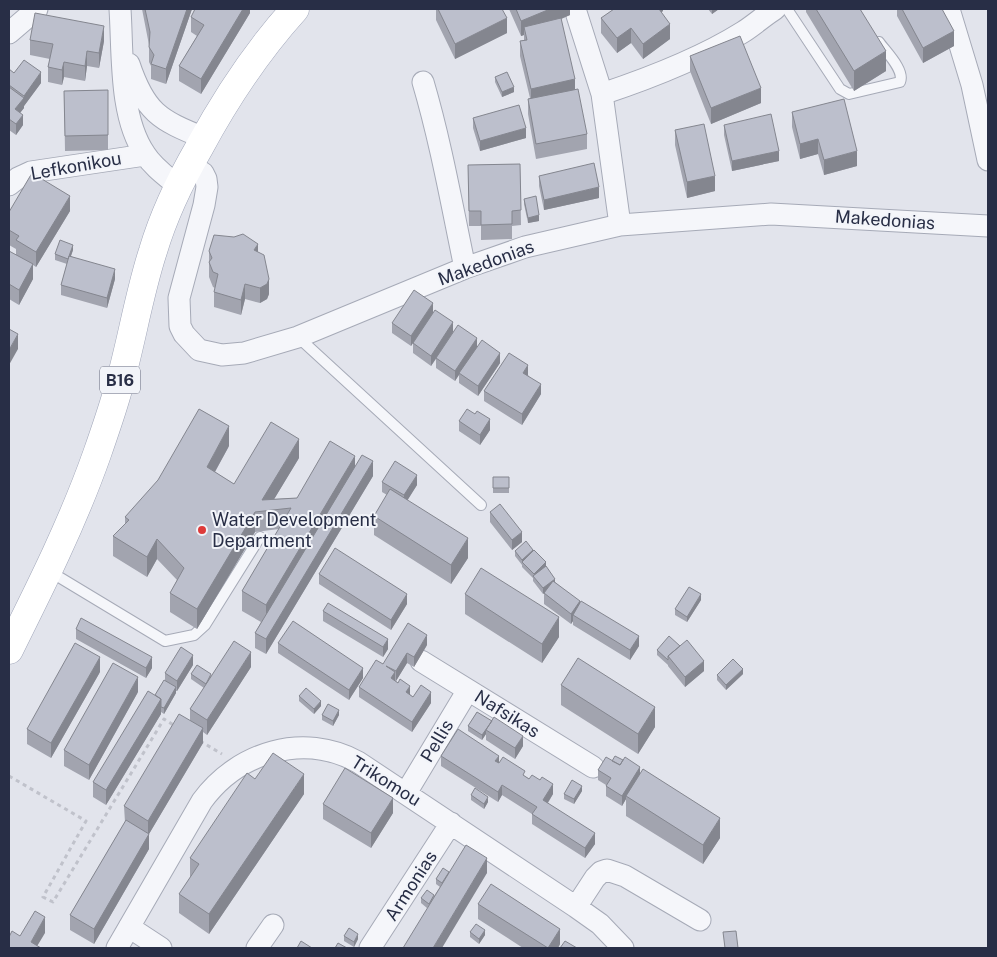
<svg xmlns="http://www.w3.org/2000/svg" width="997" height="957" font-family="'Public Sans',sans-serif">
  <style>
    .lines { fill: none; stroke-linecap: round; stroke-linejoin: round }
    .lane-casing { stroke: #a6aab7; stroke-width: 12 }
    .street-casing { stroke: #a6aab7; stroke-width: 23 }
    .primary-casing { stroke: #a0a6b9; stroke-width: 29 }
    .path { stroke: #c0c2cb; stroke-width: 3; stroke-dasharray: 4 4; stroke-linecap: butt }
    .lane { stroke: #f5f6fa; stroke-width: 10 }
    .street { stroke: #f5f6fa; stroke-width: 21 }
    .primary { stroke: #fff; stroke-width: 28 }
    .wall { fill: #a2a4af }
    .shaded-wall { fill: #84868f }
    .building { fill: #bcbfcc; stroke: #84868f }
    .poi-dot { fill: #de3b3a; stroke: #f2f4f9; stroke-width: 2 }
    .labels { text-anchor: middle; stroke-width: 4; stroke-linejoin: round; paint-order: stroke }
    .shield { fill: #f2f4f9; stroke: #65697c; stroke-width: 1 }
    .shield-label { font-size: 16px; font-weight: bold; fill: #282e46 }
    .street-label { font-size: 18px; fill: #282e46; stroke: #f2f4f9 }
    .poi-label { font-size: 18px; fill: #282e46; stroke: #f2f4f9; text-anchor: start }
  </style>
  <rect width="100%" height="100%" fill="#e2e4ec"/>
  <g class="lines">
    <g class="lane-casing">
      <path id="lane" d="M787,9L840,89L849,94L900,82C905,70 886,52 879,42
        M298,337L481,505
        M49,571L165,641L194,635L205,625L260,537"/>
    </g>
    <g class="street-casing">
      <path id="street" d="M120,9C123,54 119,116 145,154C153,167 166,176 178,186
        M575,9L602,94L620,225
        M949,9L972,85L988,160
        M9,33L37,9
        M129,64C145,112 159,120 204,138
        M423,82C441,143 452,206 465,268
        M602,94C650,78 700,59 743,32C754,25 764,16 775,9
        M189,166L203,173L206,179L207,187L204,205L179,298L180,326L184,334L199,350L222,355L244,353L298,337L465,268L525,247L620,225L771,214L988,226
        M9,185L18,178L31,172L145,155
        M421,661L593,767
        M406,793L468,690
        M576,907L595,878L601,872L607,870L625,876L700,920
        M129,927L161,948
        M117,948L202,801C238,752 303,732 358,762L576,907L600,924L623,948
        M257,948L273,925
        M370,948L451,823"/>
    </g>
    <g class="primary-casing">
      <path id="primary" d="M9,650C41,586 73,522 97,454C104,434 111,414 117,393C131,346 138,297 153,251C164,214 180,181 199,148C226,98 257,51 295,9"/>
    </g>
    <path class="path" d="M200,741L222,754
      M9,776L86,821L43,897L53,902L164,719L175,726"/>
    <use href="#lane" class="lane"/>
    <use href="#street" class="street"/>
    <use href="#primary" class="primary"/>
  </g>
  <path class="wall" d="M142,9H192L166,84L151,79V66L149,62V45Z
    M250,9V13L201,94L179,81V66L197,36L191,32V17Z
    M436,9H502L507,33L455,59L436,20Z
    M509,9H570V15L561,19L575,90L587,134V149L536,159L528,114V99L530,98L520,56V41L524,40V35L521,36Z
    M613,9H663V11L661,12L670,39L643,59L631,43L617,53L601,33V18L613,10Z
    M708,9H719L712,14Z
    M806,9H860L886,71L854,91L806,12Z
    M897,9H942L954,46L923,63L897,16Z
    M30,40L104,41L99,68L87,66L85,81L64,77L62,85L48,82V67L50,59L30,55Z
    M690,56L761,103L711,124L690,71Z
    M9,69L14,73L41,83L24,106V108L20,113L23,125L16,135L9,130Z
    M495,77L514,92L502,97L495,82Z
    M108,90V150L65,151L64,91Z
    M792,112L857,166L824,175L818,154L800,159L792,127Z
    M473,118L526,138L480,151L473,128Z
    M724,125L779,161L732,171L724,135Z
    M675,130L715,191L687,198L675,145Z
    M520,164L521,225L512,226V239L481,240V226H469L468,165Z
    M539,176L599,198L544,210L539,186Z
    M524,199L539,221L528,223L524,204Z
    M70,211L36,267L33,265V279L19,305L9,299V251L16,255V249L9,245V212Z
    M73,250L71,256L115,279L107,308L61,295V285L67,264L55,260V254Z
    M209,251L258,252L269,294L267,299L260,303L245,299L241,315L214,307V292L215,288L213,287L209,277Z
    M433,312L453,332L500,363L478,396L459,383V374L455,381L436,368V359L431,366L413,353V343L411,346L392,333V323Z
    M528,375L541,394L522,425L484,401V391Z
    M475,414L490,430L480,445L459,431V421Z
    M229,446L215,472L234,484L299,458L274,499L297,498L355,467L373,476L266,654L255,648V633L261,622L242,611V591L279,529L255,532L197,629L170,612V593L177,580L157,559L147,577L113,556V536L125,524V517Z
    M493,477H509V493H493Z
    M382,482L417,485L407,500L468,558L451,584L374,535V516L387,495L382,492Z
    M490,512L522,542L512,550L490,522Z
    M515,551H533L546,567L555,582L580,603L639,646L630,660L573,625V621L571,624L544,604V593L543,594L533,581V578L522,567V565L515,556Z
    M319,574L407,604L391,630L319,584Z
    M465,594L559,637L542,663L465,614Z
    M701,600L687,622L675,615V609Z
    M323,611L388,649L383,657L323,621Z
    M76,629L152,668L146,678L76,639Z
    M278,643L363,678L349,700L278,653Z
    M427,645L414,667L407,663L396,681L413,697L431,703L412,732L359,697V687L383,664Z
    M657,650L704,671L685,687L668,666V665L657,655Z
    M193,665L177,691H176V693L164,714L161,712V714L106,805L93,797V782L155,695L165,680V673Z
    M251,667L207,735L203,732V743L149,834V849L94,944L70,930V915L125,822L124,806L190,721V709L204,688L191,679V674L211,676Z
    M100,672L51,758L27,744V729Z
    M743,674L726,690L717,680V675Z
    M561,685L655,727L638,754L561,705Z
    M138,692L89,780L64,766V750Z
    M299,696L321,706L314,714L299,701Z
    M477,712L523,746L515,759L486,740V734L482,740L468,731V726Z
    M322,715H339L333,726L322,720Z
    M441,756L499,763L525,776L553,794L548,803L595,844L585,858L532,824V814L502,795L498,802L441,766Z
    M612,761L640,774L720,838L703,864L626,816V799L622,806L606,796V785L598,780V770Z
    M255,779L304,794L209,934L179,913V894L190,878V858Z
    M582,791L574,804L564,799V794Z
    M471,795L488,802L484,809L471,800Z
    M323,804L393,813L371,848L323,819Z
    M449,872L487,873L427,908L421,903V898L434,896L440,887L436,884V879Z
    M478,904L560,944L558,948H523L478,919Z
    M470,932L485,935L479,944L470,937Z
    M344,936L358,939L354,947L344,941Z"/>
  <path class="shaded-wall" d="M187,9H192L166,84V69Z
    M243,9H250V13L201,94V79Z
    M550,9H570V15L526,34L524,27V35L521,36V21Z
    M654,9H663V11L654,18Z
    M712,9H719L712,14Z
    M507,18V33L455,59V44Z
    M670,24V39L643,59V44Z
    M104,26V41L99,68V53Z
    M631,28V43L617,53V38Z
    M954,31V46L923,63V48Z
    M87,51V66L85,81V66Z
    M886,51V71L854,91V71Z
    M64,62V77L62,85V70Z
    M41,72V83L24,106V96Z
    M575,79V94L531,104V89Z
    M514,87V92L502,97V92Z
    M761,88V103L711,124V108Z
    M24,98V108L15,119V109Z
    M23,115V125L16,135V124Z
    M526,128V138L480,151V141Z
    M818,139V154L800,159V144Z
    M779,151V161L732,171V161Z
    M857,151V166L824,175V160Z
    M715,176V191L687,198V182Z
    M599,187V198L544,210V200Z
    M70,196V211L36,267V252Z
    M539,215V221L528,223V218Z
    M258,244V259L254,250Z
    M73,245V250L68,264V259Z
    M33,264V279L19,305V290Z
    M115,269V279L107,308V298Z
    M269,279V294L267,299L260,303V288Z
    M245,284V299L241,315V300Z
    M433,303V313L411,346V336Z
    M453,322V332L431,366V356Z
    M18,334V349L9,365V350Z
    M477,338V348L455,381V371Z
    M500,353V363L478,396V386Z
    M528,365V375L523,383V373Z
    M541,384V394L522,425V414Z
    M490,419V430L480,445V435Z
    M229,426V446L207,486V467Z
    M299,439V458L267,511L262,500Z
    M355,456V476L266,625V605Z
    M373,461V476L266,654V639Z
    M417,475V485L404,506V495Z
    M255,512V532L197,629V609Z
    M522,532V542L512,550V540Z
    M468,538V558L451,584V565Z
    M157,539V559L147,577V557Z
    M533,550V555L522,562V565V560Z
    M546,562V567L534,577V574Z
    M555,579V584L543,594V588Z
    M407,594V604L391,630V620Z
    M701,594V600L687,622V617Z
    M580,601V611L573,615V621L571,624V614Z
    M559,617V637L542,663V644Z
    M427,635V645L414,667V657Z
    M639,636V646L630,660V650Z
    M388,639V649L383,657V647Z
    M251,652V667L207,735V720Z
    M407,653V663L396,681V671Z
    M193,655V665L177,691V681Z
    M100,657V672L51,758V743Z
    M152,657V668L146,678V668Z
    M704,661V671L685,687V677Z
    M363,668V678L349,700V690Z
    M743,669V674L726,690V685Z
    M395,672V682L391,678Z
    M138,677V692L89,780V765Z
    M410,686V696L406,692Z
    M176,687V693L164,714V708Z
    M431,692V703L412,732V722Z
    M161,699V714L106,805V790Z
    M321,701V706L314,714V709Z
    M655,707V727L638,754V734Z
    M339,710V715L333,726V721Z
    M492,721L486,730V734L482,740V735Z
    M203,728V743L149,834V849L94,944V929L148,835V821Z
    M523,736V746L515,759V748Z
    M499,756V766L495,761Z
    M640,767V777L626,796V799L622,806V796Z
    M304,774V794L209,934V914Z
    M553,784V794L543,810V800Z
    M502,785V795L498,802V792Z
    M582,786V791L574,804V799Z
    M488,797V802L484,809V804Z
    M393,798V813L371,848V833Z
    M720,818V838L703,864V845Z
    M595,833V844L585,858V848Z
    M487,858V873L442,948H433Z
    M45,917V933L36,948L31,942Z
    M560,929V944L558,948H548Z
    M485,930V935L479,944V939Z
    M358,934V939L354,947V942Z"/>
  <path class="building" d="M145,9H187L166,69L151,64L154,55L149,47L150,32Z
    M195,9H243L201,79L179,66L204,25L191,17Z
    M438,9H502L507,18L455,44Z
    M516,9H550L521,21Z
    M614,9H659L670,24L643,44L631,28L617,38L601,18Z
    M816,9H860L886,51L854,71Z
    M902,9H942L954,31L923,48Z
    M35,13L104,26L99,53L87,51L85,66L64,62L62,70L48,67L53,44L30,40Z
    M561,18L575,79L531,89L520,41L527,40L524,27Z
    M740,36L761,88L711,108L690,56Z
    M24,60L41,72L24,96L9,85V69L14,73Z
    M507,72L514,87L502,92L495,77Z
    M9,87L24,98L15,109L23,115L16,124L9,119Z
    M578,89L587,134L536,144L528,99Z
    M108,90V135L65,136L64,91Z
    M844,99L857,151L824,160L818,139L800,144L792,112Z
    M519,105L526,128L480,141L473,118Z
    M771,114L779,151L732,161L724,125Z
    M704,124L715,176L687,182L675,130Z
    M594,163L599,187L544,200L539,176Z
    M520,164L521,210L512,211V224L481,225V211H469L468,165Z
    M32,173L70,196L36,252L16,240L19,236L9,230V212Z
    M536,196L539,215L528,218L524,199Z
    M243,234L258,244L254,250L264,255L269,279L267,284L260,288L245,284L241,300L214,292L218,274L213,272L209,262L212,258L209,251L214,235L234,237Z
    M60,240L73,245L68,259L55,254Z
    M9,251L33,264L19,290L9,284Z
    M69,256L115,269L107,298L61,285Z
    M414,290L433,303L411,336L392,323Z
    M435,310L453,322L431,356L413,343Z
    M458,325L477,338L455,371L436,358Z
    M9,329L18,334L9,350Z
    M482,340L500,353L478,386L459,373Z
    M509,353L528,365L523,373L541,384L522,414L484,391Z
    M199,409L229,426L207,467L234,484L271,422L299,439L262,500L297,498L330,441L355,456L266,605L242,591L291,508L255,512L197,609L170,593L184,568L157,539L147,557L113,536L129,520L125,517L158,480Z
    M467,409L475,414L477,411L490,419L480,435L459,421Z
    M362,455L373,461L266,639L255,633Z
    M395,461L417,475L404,495L382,482Z
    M493,477H509V488H493Z
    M390,489L468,538L451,565L374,516Z
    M500,504L522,532L512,540L490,512Z
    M526,541L533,550L522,560L515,551Z
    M335,548L407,594L391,620L319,574Z
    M534,550L546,562L534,574L522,562Z
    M546,566L555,579L543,588L533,576Z
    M481,568L559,617L542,644L465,594Z
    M553,581L580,601L571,614L544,593Z
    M689,587L701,594L687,617L675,609Z
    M581,601L639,636L630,650L573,615Z
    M328,603L388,639L383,647L323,611Z
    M81,618L152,657L146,668L76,629Z
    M293,621L363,668L349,690L278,643Z
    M408,623L427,635L414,657L407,653L396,671L386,666L395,672L391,678L398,683L400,679L410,686L406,692L413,697L421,685L431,692L412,722L359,687L376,660L383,664Z
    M669,636L680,646L668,656V660L657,650Z
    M687,640L704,661L685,677L668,656Z
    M234,641L251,652L207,720L190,709Z
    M75,643L100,657L51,743L27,729Z
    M181,647L193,655L177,681L165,673Z
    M578,658L655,707L638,734L561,685Z
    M733,659L743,669L726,685L717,675Z
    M113,663L138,677L89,765L64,750Z
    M197,665L211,674L206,684L191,674Z
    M164,680L176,687L164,708L161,707V699L155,695Z
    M306,688L321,701L314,709L299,696Z
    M148,691L161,699L106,790L93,782Z
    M328,704L339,710L333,721L322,715Z
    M477,712L492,721L482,735L468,726Z
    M179,714L203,728L148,821L124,806Z
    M494,717L523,736L515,748L486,730Z
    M458,729L499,756L495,761L499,763L503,757L525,771L523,775L529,779L532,775L540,780L542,777L553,784L543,800L595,833L585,848L532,814L537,807L502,785L498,792L441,756Z
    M273,753L304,774L209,914L179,894L199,864L190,858L247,773L255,779Z
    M615,756L623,760L620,765L612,761Z
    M606,757L620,765L625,757L640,767L622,796L606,786L611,778L598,770Z
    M345,768L393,798L371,833L323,804Z
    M643,769L720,818L703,845L626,796Z
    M572,780L582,786L574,799L564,794Z
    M475,788L488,797L484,804L471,795Z
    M126,820L149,834L94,929L70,915Z
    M466,845L487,858L433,948H403Z
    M443,868L449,872L442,883L436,879Z
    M491,884L560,929L548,948L478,904Z
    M427,890L434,895L429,904L421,898Z
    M35,911L45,917L31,942L41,948H9V937L12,931L20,936Z
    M476,924L485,930L479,939L470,932Z
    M349,928L358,934L354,942L344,936Z
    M736,931L738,948H725L723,932Z
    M301,941L312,948H297Z
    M565,941L577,948H560Z
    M338,943L347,948H335Z"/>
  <circle class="poi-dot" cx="202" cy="530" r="5"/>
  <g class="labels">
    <rect class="shield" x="100" y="366.5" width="40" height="27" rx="4"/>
    <g class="shield-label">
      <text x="120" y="386">B16</text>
    </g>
    <g class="street-label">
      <text transform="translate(76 166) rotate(-10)" y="6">Lefkonikou</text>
      <text transform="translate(885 220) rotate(4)" y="6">Makedonias</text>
      <text transform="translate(486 263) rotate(-20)" y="6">Makedonias</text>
      <text transform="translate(507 714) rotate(32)" y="6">Nafsikas</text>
      <text transform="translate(437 741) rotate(-59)" y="6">Pellis</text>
      <text transform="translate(386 781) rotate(32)" y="6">Trikomou</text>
      <text transform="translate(411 886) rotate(-57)" y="6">Armonias</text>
    </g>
    <g class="poi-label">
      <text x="212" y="526">Water Development<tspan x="212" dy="21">Department</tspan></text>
    </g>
  </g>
  <rect width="997" height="957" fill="none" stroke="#282e46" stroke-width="20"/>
</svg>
